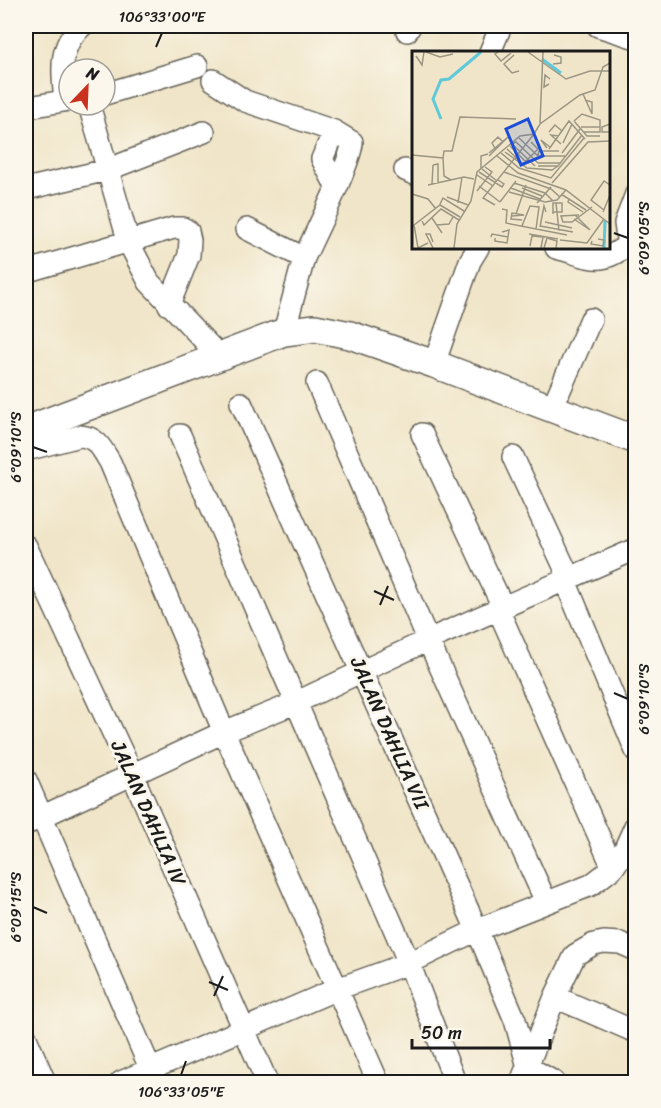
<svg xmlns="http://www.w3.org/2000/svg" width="661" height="1108" font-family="Sriracha,sans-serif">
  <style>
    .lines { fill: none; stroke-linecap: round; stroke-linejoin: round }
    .minor-casing { stroke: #666258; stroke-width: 24 }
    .tertiary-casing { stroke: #666258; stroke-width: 30 }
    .minor { stroke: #fff; stroke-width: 21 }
    .tertiary { stroke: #fff; stroke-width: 27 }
    .ticks { fill: none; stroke: #1c1c1c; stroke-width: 2 }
    .labels { text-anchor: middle; stroke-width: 6; stroke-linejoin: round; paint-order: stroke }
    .street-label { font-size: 20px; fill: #1c1c1c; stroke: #fbf7ec }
    .inset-river { fill: none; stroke: #5fc9d9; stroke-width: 3 }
    .inset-road { fill: none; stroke: #9b9583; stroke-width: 1.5 }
    .view { fill: #1d4ed8; fill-opacity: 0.15; stroke: #1d4ed8; stroke-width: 3 }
    .inset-edge { fill: none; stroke: #1c1c1c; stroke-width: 3 }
    .neatline { fill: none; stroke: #1c1c1c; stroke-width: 2 }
    .ticks-label { font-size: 15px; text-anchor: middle; fill: #1c1c1c }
  </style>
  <rect width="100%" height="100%" fill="#fbf7ec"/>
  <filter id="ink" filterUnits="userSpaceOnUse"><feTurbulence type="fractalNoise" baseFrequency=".0167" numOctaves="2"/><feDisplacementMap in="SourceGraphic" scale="12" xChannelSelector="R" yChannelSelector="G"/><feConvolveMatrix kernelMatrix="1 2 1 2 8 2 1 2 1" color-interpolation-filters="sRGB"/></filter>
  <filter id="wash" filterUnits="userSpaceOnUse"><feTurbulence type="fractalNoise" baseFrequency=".008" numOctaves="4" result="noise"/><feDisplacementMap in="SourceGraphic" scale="24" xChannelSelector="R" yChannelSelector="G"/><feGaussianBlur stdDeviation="1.35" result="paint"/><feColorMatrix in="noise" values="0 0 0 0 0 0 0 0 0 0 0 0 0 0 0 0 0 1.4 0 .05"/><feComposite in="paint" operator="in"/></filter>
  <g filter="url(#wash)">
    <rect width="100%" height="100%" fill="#f0e5c8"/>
  </g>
  <g filter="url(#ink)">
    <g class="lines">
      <g class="minor-casing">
        <path id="minor" d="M598,26L636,38
          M407,31L410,26
          M490,52L501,26
          M213,80L245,101L334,131L352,142C353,158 313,238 304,258L247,229
          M105,94L197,66
          M65,100C62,72 58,45 82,26
          M89,105L129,243L149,282L220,357
          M35,106L69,100
          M334,131L322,159L336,186
          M405,170L414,174
          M26,189L107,170L204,132
          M636,194L625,223L627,239L636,244
          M556,248C590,256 599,269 631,242
          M28,271L174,228H183L188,231L190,240L189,255L169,305
          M284,332L304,258
          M434,364L470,261L478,248
          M317,383L428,640L546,902
          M241,403L477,930L515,1020L528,1067L554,1082
          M552,408L591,319
          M422,434L503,607
          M180,435L409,963L455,1082
          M26,450L80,436C97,437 102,449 110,462L224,732L378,1082
          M513,457L569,577
          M26,546L133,776L267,1082
          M564,578L636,751
          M26,780L156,1082
          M26,824L224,732L295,703L428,640L636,549
          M613,868L622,855L636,824
          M555,997L636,1032
          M26,1038L45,1082
          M121,1082L337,989L409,963L477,930L591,885L613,868L498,609
          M521,1082L555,997L575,955L594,944L604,942L620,943L636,950"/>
      </g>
      <g class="tertiary-casing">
        <path id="tertiary" d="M26,430L284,332L315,328L350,335L434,364L636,440"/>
      </g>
      <use href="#minor" class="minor"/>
      <use href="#tertiary" class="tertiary"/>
    </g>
  </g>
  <path class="ticks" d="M156,47L162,33M614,233L628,238M33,447L47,452M374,591L394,600M380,605L388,586M614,693L628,699M33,907L47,913M209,982L228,990M214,996L223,976M181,1075L186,1061"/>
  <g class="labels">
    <g class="street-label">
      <text transform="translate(390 733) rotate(66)" y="7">JALAN DAHLIA VII</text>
      <text transform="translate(149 813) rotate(66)" y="7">JALAN DAHLIA IV</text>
    </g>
  </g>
  <g transform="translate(412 51)">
    <rect width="198" height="198" fill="#f0e5c8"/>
    <path class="inset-river" d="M130,8L149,22M29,68L21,48L29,29L37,28L69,1M192,197L193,170"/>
    <path class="inset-road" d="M14,1L28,6L41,3M86,1L83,3L89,10L99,2M116,1L154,28L178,20H198M102,4L92,13L100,22L107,20M4,5L10,14L12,1M141,13L149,12V6L142,4M137,33L132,36L133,24L138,28M171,43L180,63M173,49L180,51V63M162,70L170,63L188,69V81H172M162,70L175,85H188M128,72L131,1M198,73L190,76V81H198M169,76H188M137,81L143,74L150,80M147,85L139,84L149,93M107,87L126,105H154M151,92L160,73M98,95L115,112M135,97L129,89L138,96M95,98L111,113L126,98L119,91M137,98L157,70L173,88M84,99L80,92L86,86L91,91M93,101L115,117L140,119L146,115M77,102L96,86L77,105M89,102L107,117L139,127L172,87M150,102L168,78M0,104L31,107L32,125L39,129M126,104L127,100H147M85,105L106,122L154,139L198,173M31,107L32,100H40L48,66L104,68M126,112H149M21,114L26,113V132M123,115L100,93L104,91L126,112M126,115H146L170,84M69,118V105L76,103M70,118L85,130M67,121L90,136L92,133L86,129M92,121L139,138L148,146M65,124L81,135M102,132L133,142L141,150M140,132L176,91L198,90M20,133L21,114M16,134L52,126L62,128M67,135L88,151M99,137L128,148M110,137L130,145M65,140L80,121L73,116M97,141L133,151L145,149L154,139M0,143L16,148L24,158M149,143L174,159M35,146L56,154M157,148L156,151L171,161M88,151L104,130M46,152L50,126M125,152L139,136M144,152L147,180M28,153L31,147L52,160M83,154L71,147L122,83M90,158L95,159L94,172L155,184M192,159L179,149L192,130L198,134M191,161L198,144M104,163L114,134M141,163V152H150V161H141M163,164L178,179M167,164L149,165L151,171H160L180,156M100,165L112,164L100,162L99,168L110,169M20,167L30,182M162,168L178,179M10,170L12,174L29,158L47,169M133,171L160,177M24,174L37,173L41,166M110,175L118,155L127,156L124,178M128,175L161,181M128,176L132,155L134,161M117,183L146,188M79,186L80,183L96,186M83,187V190L95,192L97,179L90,181M148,189L175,192L192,168M180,190L179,193L191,195L192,189L186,188M21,191L18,183H14L21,197M16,192L6,197L2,174L28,154L48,166M118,195L120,185L131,186L129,197M42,197L45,173L59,150L65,121L108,85L122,83L128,73L168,44L183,39L191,16L198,12M132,197L135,187L145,190L144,197"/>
    <path class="view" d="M116,68L131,105L109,114L94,78Z"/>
    <rect width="198" height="198" class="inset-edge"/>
  </g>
  <rect width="661" height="1108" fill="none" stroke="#fbf7ec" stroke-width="66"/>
  <g transform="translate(87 87) rotate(23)"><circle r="28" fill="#fbf7ec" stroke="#a29f99" stroke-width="1.5"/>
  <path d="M0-4.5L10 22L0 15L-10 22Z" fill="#c8321e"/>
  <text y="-9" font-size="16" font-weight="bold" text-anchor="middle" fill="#1c1c1c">N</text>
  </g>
  <path d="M412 1039v9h138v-9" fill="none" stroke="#1c1c1c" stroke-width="3"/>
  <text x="421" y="1039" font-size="18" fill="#1c1c1c" stroke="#fbf7ec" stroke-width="4.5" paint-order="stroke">50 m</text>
  <rect x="33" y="33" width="595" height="1042" class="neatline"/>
  <g class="ticks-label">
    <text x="162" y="22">106°33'00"E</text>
    <text transform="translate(644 238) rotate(-90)" y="5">6°09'05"S</text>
    <text transform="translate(16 447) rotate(-90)" y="5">6°09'10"S</text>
    <text transform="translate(644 699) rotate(-90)" y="5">6°09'10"S</text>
    <text transform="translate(16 907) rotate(-90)" y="5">6°09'15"S</text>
    <text x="181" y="1097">106°33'05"E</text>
  </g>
</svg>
